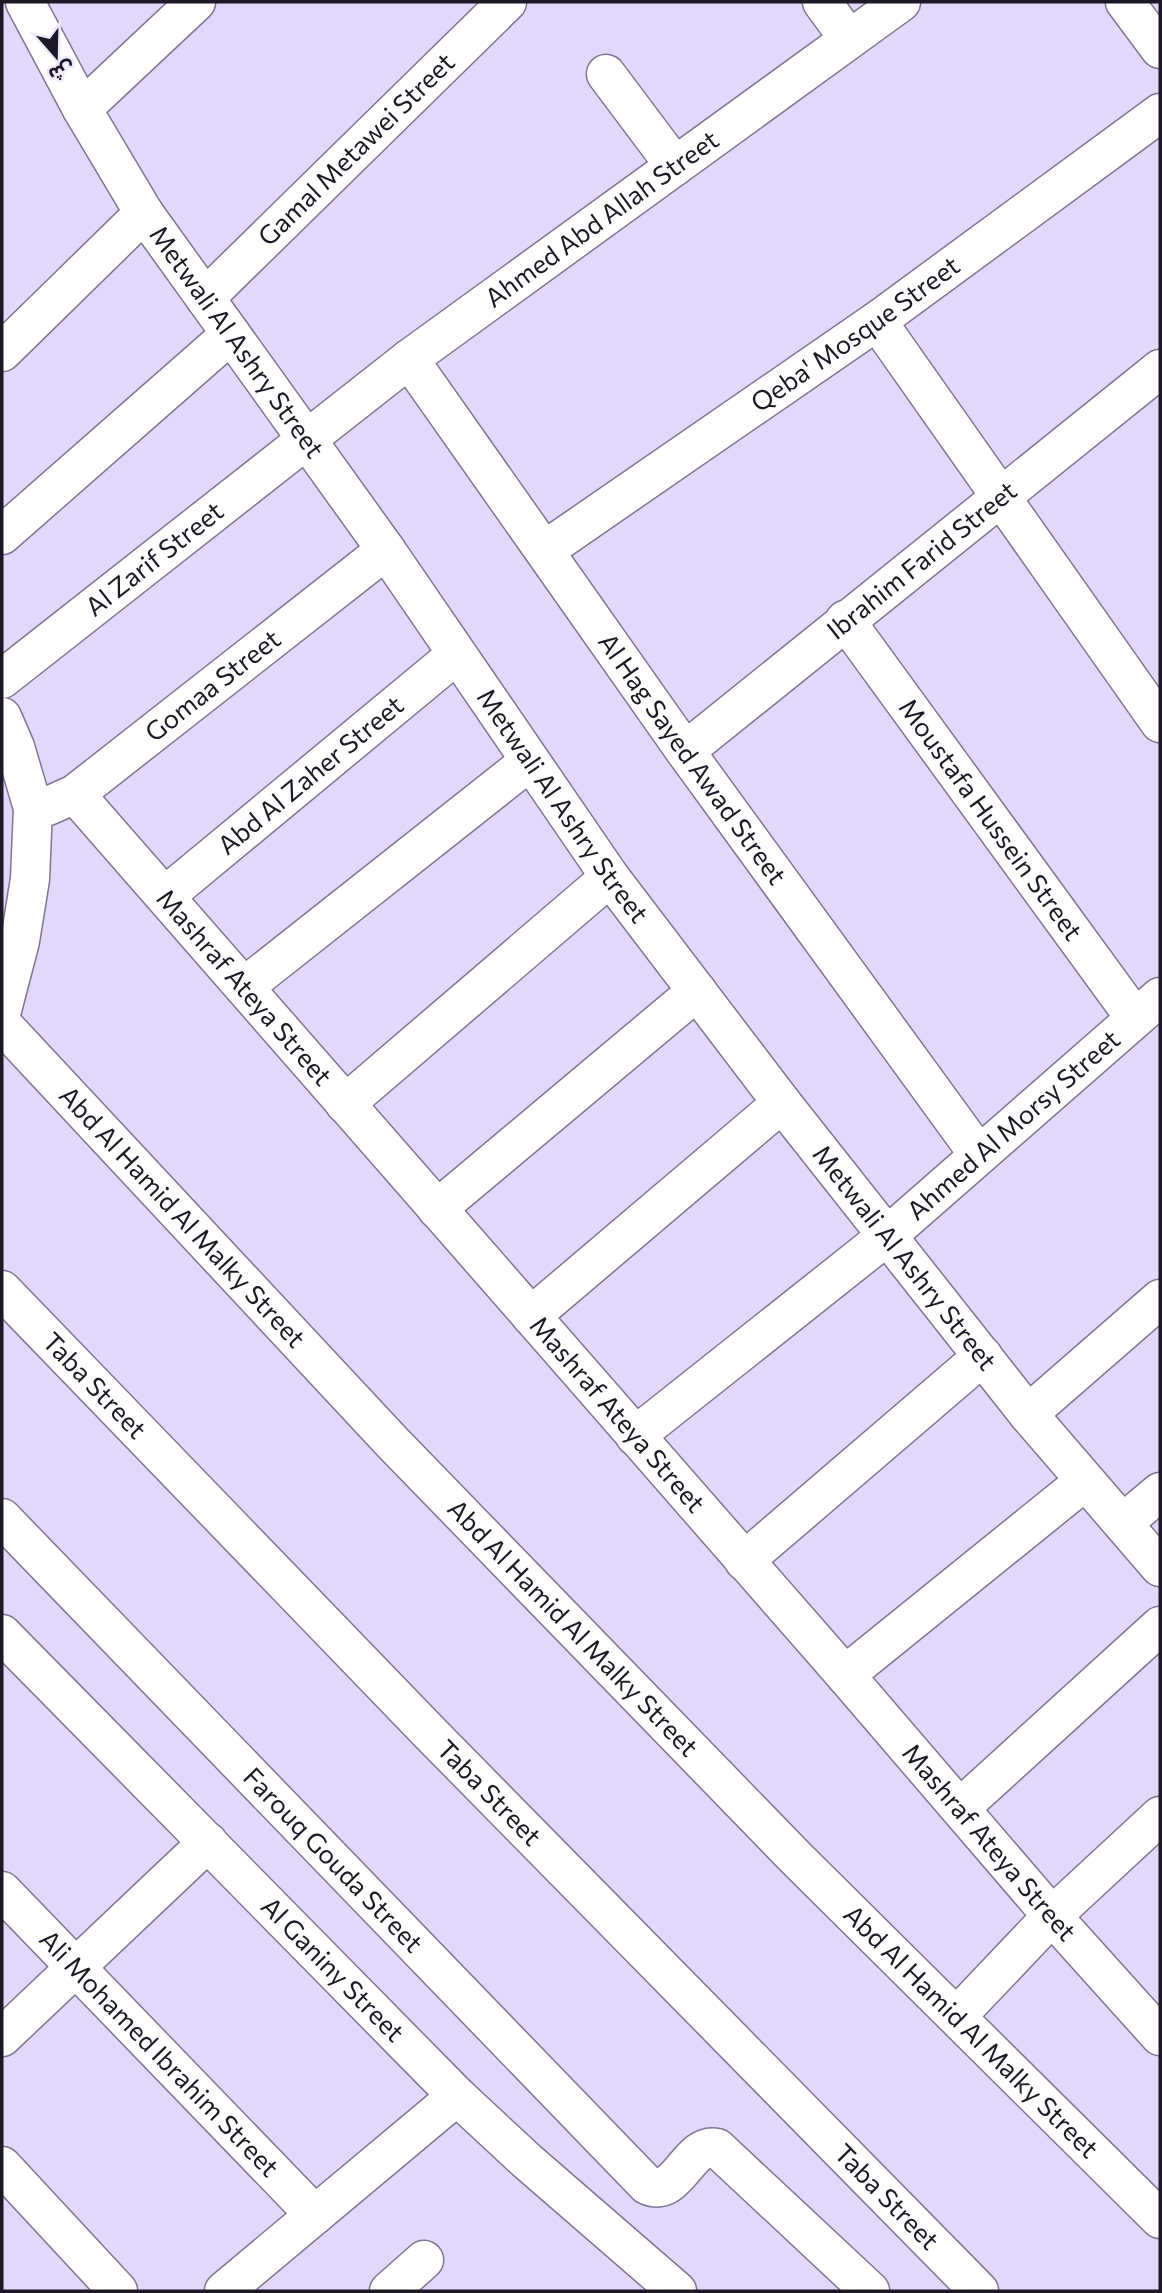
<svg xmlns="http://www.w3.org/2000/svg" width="1162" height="2293" font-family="Commissioner,'Noto Sans Arabic',sans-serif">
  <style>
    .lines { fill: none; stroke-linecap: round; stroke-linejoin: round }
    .street-casing { stroke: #7f7695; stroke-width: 41 }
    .street { stroke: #fff; stroke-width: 38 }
    .labels { text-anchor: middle; stroke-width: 5; stroke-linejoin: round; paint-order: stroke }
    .street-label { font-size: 26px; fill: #1c1825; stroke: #eee8fd }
  </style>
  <rect width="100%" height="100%" fill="#e2d8fb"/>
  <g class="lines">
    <g class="street-casing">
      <g id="street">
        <path id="s1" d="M25,2L82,109L144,213L386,550L610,877L782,1103L1028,1414L1160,1567"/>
        <path d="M822,2L849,39"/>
        <path d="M1125,2L1160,49"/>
        <path d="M606,74L675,166"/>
        <path d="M82,109L196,2"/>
        <path id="s2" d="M205,298L507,2"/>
        <path d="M877,321L1160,723"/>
        <path d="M2,352L144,213"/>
        <path id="s3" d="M409,359L685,751L979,1155"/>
        <path d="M2,535L231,334"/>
        <path id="s4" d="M545,550L877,321L1160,113"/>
        <path id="s5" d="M845,620L1135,1018"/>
        <path id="s6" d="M2,679L409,359L901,2"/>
        <path d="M2,717L15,747L33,808L30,879L20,941L2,1010"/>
        <path id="s7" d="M685,751L1160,369"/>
        <path id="s8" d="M75,794L845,1675L1052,1916L1160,2036"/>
        <path id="s9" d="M33,808L48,806L75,794L386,550"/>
        <path id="s10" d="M165,896L456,655"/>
        <path d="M244,987L530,761"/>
        <path id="s11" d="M2,1024L392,1442L795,1857L1160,2219"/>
        <path d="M345,1104L610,877"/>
        <path d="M437,1209L697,991"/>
        <path id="s12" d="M2,1290L429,1732L979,2291"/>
        <path d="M531,1316L782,1103"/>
        <path d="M1028,1414L1160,1299"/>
        <path id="s13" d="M635,1436L887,1236L1160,997"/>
        <path id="s14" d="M2,1518L647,2185C678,2200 688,2141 717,2148L870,2291"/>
        <path d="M1123,1523L1160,1492"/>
        <path d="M744,1561L983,1356"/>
        <path id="s15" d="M2,1634L457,2096L527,2161L677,2291"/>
        <path d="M845,1675L1085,1481"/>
        <path d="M960,1808L1160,1626"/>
        <path id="s16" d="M2,1891L315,2215"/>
        <path d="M957,2016L1052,1916L1160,1816"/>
        <path d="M2,2037L208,1842"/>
        <path d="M2,2166L118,2291"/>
        <path d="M224,2291L457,2096"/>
        <path d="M389,2291L424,2260"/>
      </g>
    </g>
    <use href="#street" class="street"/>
  </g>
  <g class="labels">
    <g class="street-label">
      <text dy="9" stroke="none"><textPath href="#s2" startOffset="212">Gamal Metawei Street</textPath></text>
      <text dy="9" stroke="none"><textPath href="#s6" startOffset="756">Ahmed Abd Allah Street</textPath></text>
      <text dy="9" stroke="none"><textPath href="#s4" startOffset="378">Qeba' Mosque Street</textPath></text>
      <text dy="9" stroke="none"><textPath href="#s1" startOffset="401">Metwali Al Ashry Street</textPath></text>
      <text dy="9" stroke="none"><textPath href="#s6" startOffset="194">Al Zarif Street</textPath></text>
      <text dy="9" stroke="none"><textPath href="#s7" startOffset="304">Ibrahim Farid Street</textPath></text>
      <text dy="9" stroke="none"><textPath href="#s9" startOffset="220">Gomaa Street</textPath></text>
      <text dy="9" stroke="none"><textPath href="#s3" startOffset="490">Al Hag Sayed Awad Street</textPath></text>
      <text dy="9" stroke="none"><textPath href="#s10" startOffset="189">Abd Al Zaher Street</textPath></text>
      <text dy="9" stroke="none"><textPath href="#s1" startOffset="968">Metwali Al Ashry Street</textPath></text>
      <text dy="9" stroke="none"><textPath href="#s5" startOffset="247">Moustafa Hussein Street</textPath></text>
      <text dy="9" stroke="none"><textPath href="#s8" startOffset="257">Mashraf Ateya Street</textPath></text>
      <text dy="9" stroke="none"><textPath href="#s13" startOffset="490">Ahmed Al Morsy Street</textPath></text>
      <text dy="9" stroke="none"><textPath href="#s11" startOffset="264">Abd Al Hamid Al Malky Street</textPath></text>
      <text dy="9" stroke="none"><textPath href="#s1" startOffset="1535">Metwali Al Ashry Street</textPath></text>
      <text dy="9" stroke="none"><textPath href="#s12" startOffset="133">Taba Street</textPath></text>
      <text dy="9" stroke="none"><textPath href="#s8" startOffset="824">Mashraf Ateya Street</textPath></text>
      <text dy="9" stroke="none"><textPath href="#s11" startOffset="831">Abd Al Hamid Al Malky Street</textPath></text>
      <text dy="9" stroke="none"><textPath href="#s12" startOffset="700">Taba Street</textPath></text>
      <text dy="9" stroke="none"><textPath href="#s8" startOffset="1391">Mashraf Ateya Street</textPath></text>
      <text dy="9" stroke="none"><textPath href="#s14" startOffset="476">Farouq Gouda Street</textPath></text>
      <text dy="9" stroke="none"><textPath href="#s15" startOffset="471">Al Ganiny Street</textPath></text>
      <text dy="9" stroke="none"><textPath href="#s11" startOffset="1398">Abd Al Hamid Al Malky Street</textPath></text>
      <text dy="9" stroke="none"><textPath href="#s16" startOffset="226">Ali Mohamed Ibrahim Street</textPath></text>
      <text dy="9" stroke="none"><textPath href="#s12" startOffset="1267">Taba Street</textPath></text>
    </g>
  </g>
  <rect width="1162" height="2293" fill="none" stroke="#1c1825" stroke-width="7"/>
  <g transform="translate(56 56) rotate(160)" stroke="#eee8fd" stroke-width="5" paint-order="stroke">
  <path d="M0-5L12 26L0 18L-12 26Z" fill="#1c1825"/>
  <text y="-10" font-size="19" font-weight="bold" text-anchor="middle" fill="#1c1825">ش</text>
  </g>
</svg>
